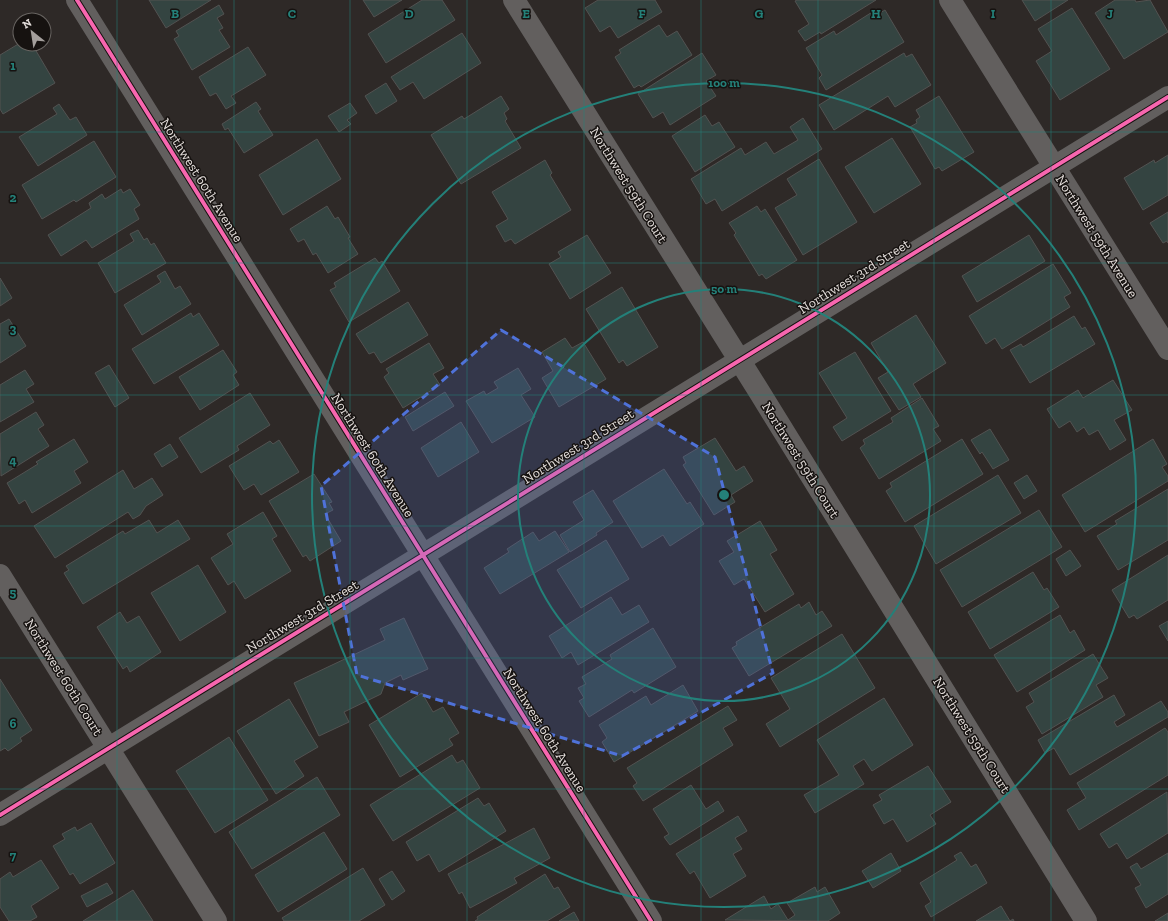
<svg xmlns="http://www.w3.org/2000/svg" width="1168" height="921" font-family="'Zilla Slab',serif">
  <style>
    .building { fill: #344441; stroke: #525251 }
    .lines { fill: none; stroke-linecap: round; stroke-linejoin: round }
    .street { stroke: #625f5e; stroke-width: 22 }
    .cycleway-casing { stroke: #161210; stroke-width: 6 }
    .cycleway { stroke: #f766af; stroke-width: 4 }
    .marked { fill: #4f72d9; fill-opacity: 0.2; stroke: #4f72d9; stroke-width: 3; stroke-dasharray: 8 5; stroke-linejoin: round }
    .grid { fill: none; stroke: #248079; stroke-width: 1; stroke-opacity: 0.55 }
    .ring { fill: none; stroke: #248079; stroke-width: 2 }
    .labels { text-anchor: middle; stroke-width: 3; stroke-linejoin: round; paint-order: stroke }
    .street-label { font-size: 14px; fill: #e4dedb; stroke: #161210 }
    .grid-label { font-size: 13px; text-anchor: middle; font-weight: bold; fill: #248079; stroke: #161210; stroke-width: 3; stroke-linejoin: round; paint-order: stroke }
    .centre { fill: #248079; stroke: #161210; stroke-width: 2 }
    .ring-label { font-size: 12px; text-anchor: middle; font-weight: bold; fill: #248079; stroke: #161210; stroke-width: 3; stroke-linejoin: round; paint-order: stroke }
  </style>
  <rect width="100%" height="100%" fill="#2e2927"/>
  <path class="building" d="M149,0H211L166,28Z
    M363,0H402L374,17Z
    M422,0H442L455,20L386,63L368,34Z
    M598,0H655L662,12L618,38L610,26L600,32L585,8Z
    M797,0H876L821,34L820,32L805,41L798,31L809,24L795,1Z
    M1022,0H1068L1035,21Z
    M1115,0H1135L1136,2L1150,0L1168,32L1124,59L1095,13Z
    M219,5L224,14L217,18L223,28L219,30L230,47L192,70L174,39L179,36L176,31Z
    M1072,8L1110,69L1060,100L1036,61L1052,51L1038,29Z
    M877,9L880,13L885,10L904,42L826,90L819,78L822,75L806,48L834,31L836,35Z
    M659,25L667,37L677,31L692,55L641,87L639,85L634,88L615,57L621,53L619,50Z
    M462,33L481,63L424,99L413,82L400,90L391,77Z
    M20,43L32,44L55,83L3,114L0,109V55Z
    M248,47L266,75L231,96L236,103L226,109L216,93L210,96L199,77Z
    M702,53L716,75L706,81L716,96L670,125L663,112L653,118L638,94Z
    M904,53L906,57L912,54L931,85L895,107L888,96L834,130L819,105Z
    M386,83L397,101L376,114L365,96Z
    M501,96L509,109L504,113L507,119L505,121L521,148L461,184L431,135L462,116L464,119Z
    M939,96L974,152L942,171L939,167L935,169L910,127L917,123L916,120L920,117L916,110Z
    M256,102L261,109L258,111L273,135L244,153L228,128L225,130L222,124Z
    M350,103L357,113L347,120L351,124L339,132L328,116Z
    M59,104L70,120L76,117L87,135L38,166L19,137L57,114L53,108Z
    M705,115L712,126L719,122L735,147L695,172L672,136Z
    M803,118L822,149L722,211L715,199L706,204L691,179L741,148L745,155L766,142L774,154L798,140L790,127Z
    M892,138L921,184L874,213L845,167Z
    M317,139L341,179L283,215L259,175Z
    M94,141L116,177L76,202L74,200L42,219L22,185Z
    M1168,155V195L1143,210L1124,178L1154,160L1155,163Z
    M819,159L857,222L803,255L775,208L797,195L787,179Z
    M545,160L552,173L550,175L571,210L515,244L511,239L505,242L496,226L508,219L492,192Z
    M121,189L123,193L130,189L140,205L134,209L139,219L92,248L86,240L61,256L48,235L91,208L89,203L102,194L105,199Z
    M327,206L335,219L338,217L350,237L348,238L358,254L328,273L316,253L313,255L304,239L298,242L290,229Z
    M757,206L761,212L765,209L797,260L766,279L762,274L759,276L734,235L736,233L729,223Z
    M1168,212V243L1167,241L1163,243L1150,223Z
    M138,230L144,240L147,238L151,245L154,243L166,263L115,293L98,263L134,241L130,234Z
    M587,235L611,273L570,299L549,264L561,257L558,252Z
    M1029,235L1045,261L977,302L962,276Z
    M375,258L379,263L382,261L400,291L349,322L330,290L336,287L334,283Z
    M1053,264L1071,293L1064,297L1070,307L1002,349L995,338L986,344L969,316Z
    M165,271L175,289L180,286L191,304L142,335L124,305L161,282L157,276Z
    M0,278L12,298L0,306Z
    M622,287L658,347L627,366L623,360L619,363L586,309Z
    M408,302L428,335L381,363L374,352L369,354L356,334Z
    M191,313L193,317L199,313L219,345L154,384L132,349Z
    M916,315L946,363L913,384L921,397L899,410L878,378L888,372L871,343Z
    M1074,316L1082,329L1085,327L1095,344L1030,383L1010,350L1021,344L1023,347Z
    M9,319L26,346L0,363V324Z
    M565,338L572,348L583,342L606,379L559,407L542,378L553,371L542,352Z
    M429,343L444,368L433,374L440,385L403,408L384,377L389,373L386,369Z
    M223,350L237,372L233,375L239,385L200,410L179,377Z
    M855,352L891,411L842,441L833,427L847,418L819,373Z
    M109,365L129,398L115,407L95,373Z
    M518,368L531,389L521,395L535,417L492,443L466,401L484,391L486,395L498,388L494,382Z
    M25,370L34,384L26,389L34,402L0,422V385Z
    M1113,380L1132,410L1114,420L1126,440L1110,450L1098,430L1089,435L1084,427L1077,432L1070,421L1059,428L1047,409L1078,390L1083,398Z
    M445,392L454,406L413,431L405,417Z
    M250,393L270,425L237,446L239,450L201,473L179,438Z
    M922,398L939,426L933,429L941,441L879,479L860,448L865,444L863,440L893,422L891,418Z
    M36,412L44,425L38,429L49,446L1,476L0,434Z
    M461,422L479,452L438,477L421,448Z
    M990,429L1009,460L993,469L982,452L980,454L971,440Z
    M715,438L736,471L744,466L753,481L731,495L735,502L714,515L683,465L686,463L683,457Z
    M74,439L88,462L74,471L81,483L32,513L25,500L19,504L7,483L38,464L36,462Z
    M962,439L983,474L905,522L886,491L892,487L890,483Z
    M1153,439L1167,464L1162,467L1168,476V481L1085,532L1062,495Z
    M279,440L299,472L261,495L254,484L244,490L229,466L270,441L273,444Z
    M170,444L178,457L162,467L154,454Z
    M664,469L687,504L690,502L704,524L670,546L663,535L642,548L613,501Z
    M123,470L134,489L152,478L163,495L146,506L140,515L133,519L128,512L55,558L34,526Z
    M314,474L332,502L329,503L333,510L325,514L341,541L310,561L306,555L303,557L269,501Z
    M998,475L1021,513L936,564L914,526Z
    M1027,475L1037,491L1024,499L1014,483Z
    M1168,489V540L1118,570L1097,536L1117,524L1115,521Z
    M593,490L613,522L596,533L597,535L570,552L560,535L584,520L573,502Z
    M1039,510L1062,547L962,607L940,570Z
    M263,512L277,536L272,539L291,571L245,599L234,581L228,585L211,558L233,544L227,534Z
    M149,520L157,533L178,520L190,539L83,604L64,573L69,570L66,566L123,531L125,534Z
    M760,521L777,550L770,554L794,594L765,612L744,579L734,585L719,561L734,552L727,541Z
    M555,531L569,552L500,594L484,568L509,552L507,549L533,532L539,541Z
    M606,540L629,579L581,608L557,570Z
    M1070,550L1081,566L1066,576L1056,559Z
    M1168,555V600L1137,619L1134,615L1129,618L1112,590Z
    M198,565L226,612L180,641L151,593Z
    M1033,572L1044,590L1047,588L1059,607L990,649L968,612Z
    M611,597L622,615L639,605L649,622L578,665L571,652L562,658L549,636Z
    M809,602L816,615L822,611L832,626L749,676L732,648L737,645L736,642L799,604L801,608Z
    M120,612L127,623L139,616L161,652L130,672L127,666L123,669L97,627Z
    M1060,615L1070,633L1074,630L1085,650L1017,692L994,655Z
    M404,618L428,669L403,680L401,675L385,683L381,694L344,712L349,722L319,736L294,683L385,640L380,629Z
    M1168,621V641L1159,626Z
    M653,628L676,667L634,693L632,690L589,717L579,701L584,698L578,688L586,684L582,677L612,659L610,655Z
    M842,634L875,688L780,747L766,724L790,709L771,678Z
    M1093,654L1108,678L1096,685L1103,697L1042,734L1026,707L1034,702L1029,693Z
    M0,679L32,730L20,738L22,741L8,751L5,748L0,751Z
    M683,685L698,711L614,762L602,742L607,738L599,725L646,696L651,705Z
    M422,693L433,712L443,707L459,733L449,739L453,745L400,777L369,725Z
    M1114,695L1125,715L1114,722L1117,727L1161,701L1168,712V717L1070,775L1054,748L1045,753L1038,740Z
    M884,698L913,745L872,771L864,759L853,766L864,784L815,813L804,795L839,775L817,740Z
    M289,699L318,747L294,761L304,776L276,794L237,731Z
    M728,706L737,720L723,728L733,745L643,801L633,786L637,783L627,768Z
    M1165,728L1168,732V775L1079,830L1067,810L1086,798L1077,783Z
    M229,737L268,800L215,833L176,771Z
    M452,755L457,763L463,760L480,788L393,841L370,805Z
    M928,766L951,802L930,815L936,824L907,842L893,819L884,824L873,805L882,800L879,795Z
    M317,777L340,815L252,869L229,832Z
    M691,785L706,809L718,801L724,811L670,845L664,837L669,834L653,809Z
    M1167,792L1168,833L1127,859L1117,843L1109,848L1100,834Z
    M478,798L484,806L489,803L506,831L439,872L429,854L417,861L406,842Z
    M738,816L747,831L735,838L742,849L733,854L746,876L710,898L694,871L690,874L676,854Z
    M91,823L115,863L80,884L73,873L70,875L53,846L65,839L62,834L75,827L77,831Z
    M534,828L550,858L514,878L517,883L470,908L462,892L459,894L448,874Z
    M324,832L347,869L278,912L255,875Z
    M961,852L971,867L976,864L987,883L931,917L925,906L931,902L920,883L957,860L954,856Z
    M891,853L901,871L873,888L862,871Z
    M1168,853V894L1146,908L1135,888L1141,885L1130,867L1137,863L1141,869Z
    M41,860L59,888L31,906L37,917L30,921H9L0,907V879L10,872L13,877Z
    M363,868L385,905L359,921H284L282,918Z
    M392,871L405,891L392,900L379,879Z
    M545,874L554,889L558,887L570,907L547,921H475L478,919L477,917Z
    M107,883L113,893L87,907L81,896Z
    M815,887L817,892L825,887L840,913L828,921L725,920L764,896L771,909L778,904L788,920L795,915L787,903Z
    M133,890L153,921H83Z
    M1001,906L1010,921L1013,919L1014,921H976Z
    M574,912L579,921H559Z
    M1168,913V921H1155Z"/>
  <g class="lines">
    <path class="street" d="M77,0L651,921
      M514,0L760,393L1086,921
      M950,0L1168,349
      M0,575L216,921
      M0,815L1168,97"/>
    <g class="cycleway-casing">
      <path id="cycleway" d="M77,0L651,921
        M0,815L1168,97"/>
    </g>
    <use href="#cycleway" class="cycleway"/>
  </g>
  <path class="marked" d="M501,330L715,457L773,673L622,756L357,675L321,486Z"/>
  <path class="grid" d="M117,0V921M234,0V921M350,0V921M467,0V921M584,0V921M701,0V921M818,0V921M934,0V921M1051,0V921M0,132H1168M0,263H1168M0,395H1168M0,526H1168M0,658H1168M0,789H1168"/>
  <g class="ring">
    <circle cx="724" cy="495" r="206"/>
    <circle cx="724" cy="495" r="412"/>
  </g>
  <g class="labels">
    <g class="street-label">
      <text transform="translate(202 180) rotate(58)" y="5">Northwest 60th Avenue</text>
      <text transform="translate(629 185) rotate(58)" y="5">Northwest 59th Court</text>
      <text transform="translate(1097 236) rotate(58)" y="5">Northwest 59th Avenue</text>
      <text transform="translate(854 276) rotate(-32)" y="5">Northwest 3rd Street</text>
      <text transform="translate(578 446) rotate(-32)" y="5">Northwest 3rd Street</text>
      <text transform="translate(373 455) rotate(58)" y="5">Northwest 60th Avenue</text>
      <text transform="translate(801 460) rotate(58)" y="5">Northwest 59th Court</text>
      <text transform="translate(302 616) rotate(-31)" y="5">Northwest 3rd Street</text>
      <text transform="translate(64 677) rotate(58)" y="5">Northwest 60th Court</text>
      <text transform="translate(545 730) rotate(58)" y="5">Northwest 60th Avenue</text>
      <text transform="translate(972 735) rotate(58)" y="5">Northwest 59th Court</text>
    </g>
  </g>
  <g class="grid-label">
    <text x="175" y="18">B</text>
    <text x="292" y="18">C</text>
    <text x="409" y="18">D</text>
    <text x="526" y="18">E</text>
    <text x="642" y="18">F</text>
    <text x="759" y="18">G</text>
    <text x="876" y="18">H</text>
    <text x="993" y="18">I</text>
    <text x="1110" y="18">J</text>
    <text x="13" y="70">1</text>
    <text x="13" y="202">2</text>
    <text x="13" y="333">3</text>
    <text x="13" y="465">4</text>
    <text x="13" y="597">5</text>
    <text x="13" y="728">6</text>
    <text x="13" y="860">7</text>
  </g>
  <circle cx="724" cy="495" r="6" class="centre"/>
  <g class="ring-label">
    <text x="724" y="87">100 m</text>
    <text x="724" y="293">50 m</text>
  </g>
  <g transform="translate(32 32) rotate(330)"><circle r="19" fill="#161210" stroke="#686461"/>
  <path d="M0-3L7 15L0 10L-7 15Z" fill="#a49f9c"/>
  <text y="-6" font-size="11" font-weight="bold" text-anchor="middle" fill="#e4dedb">N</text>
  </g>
</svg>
